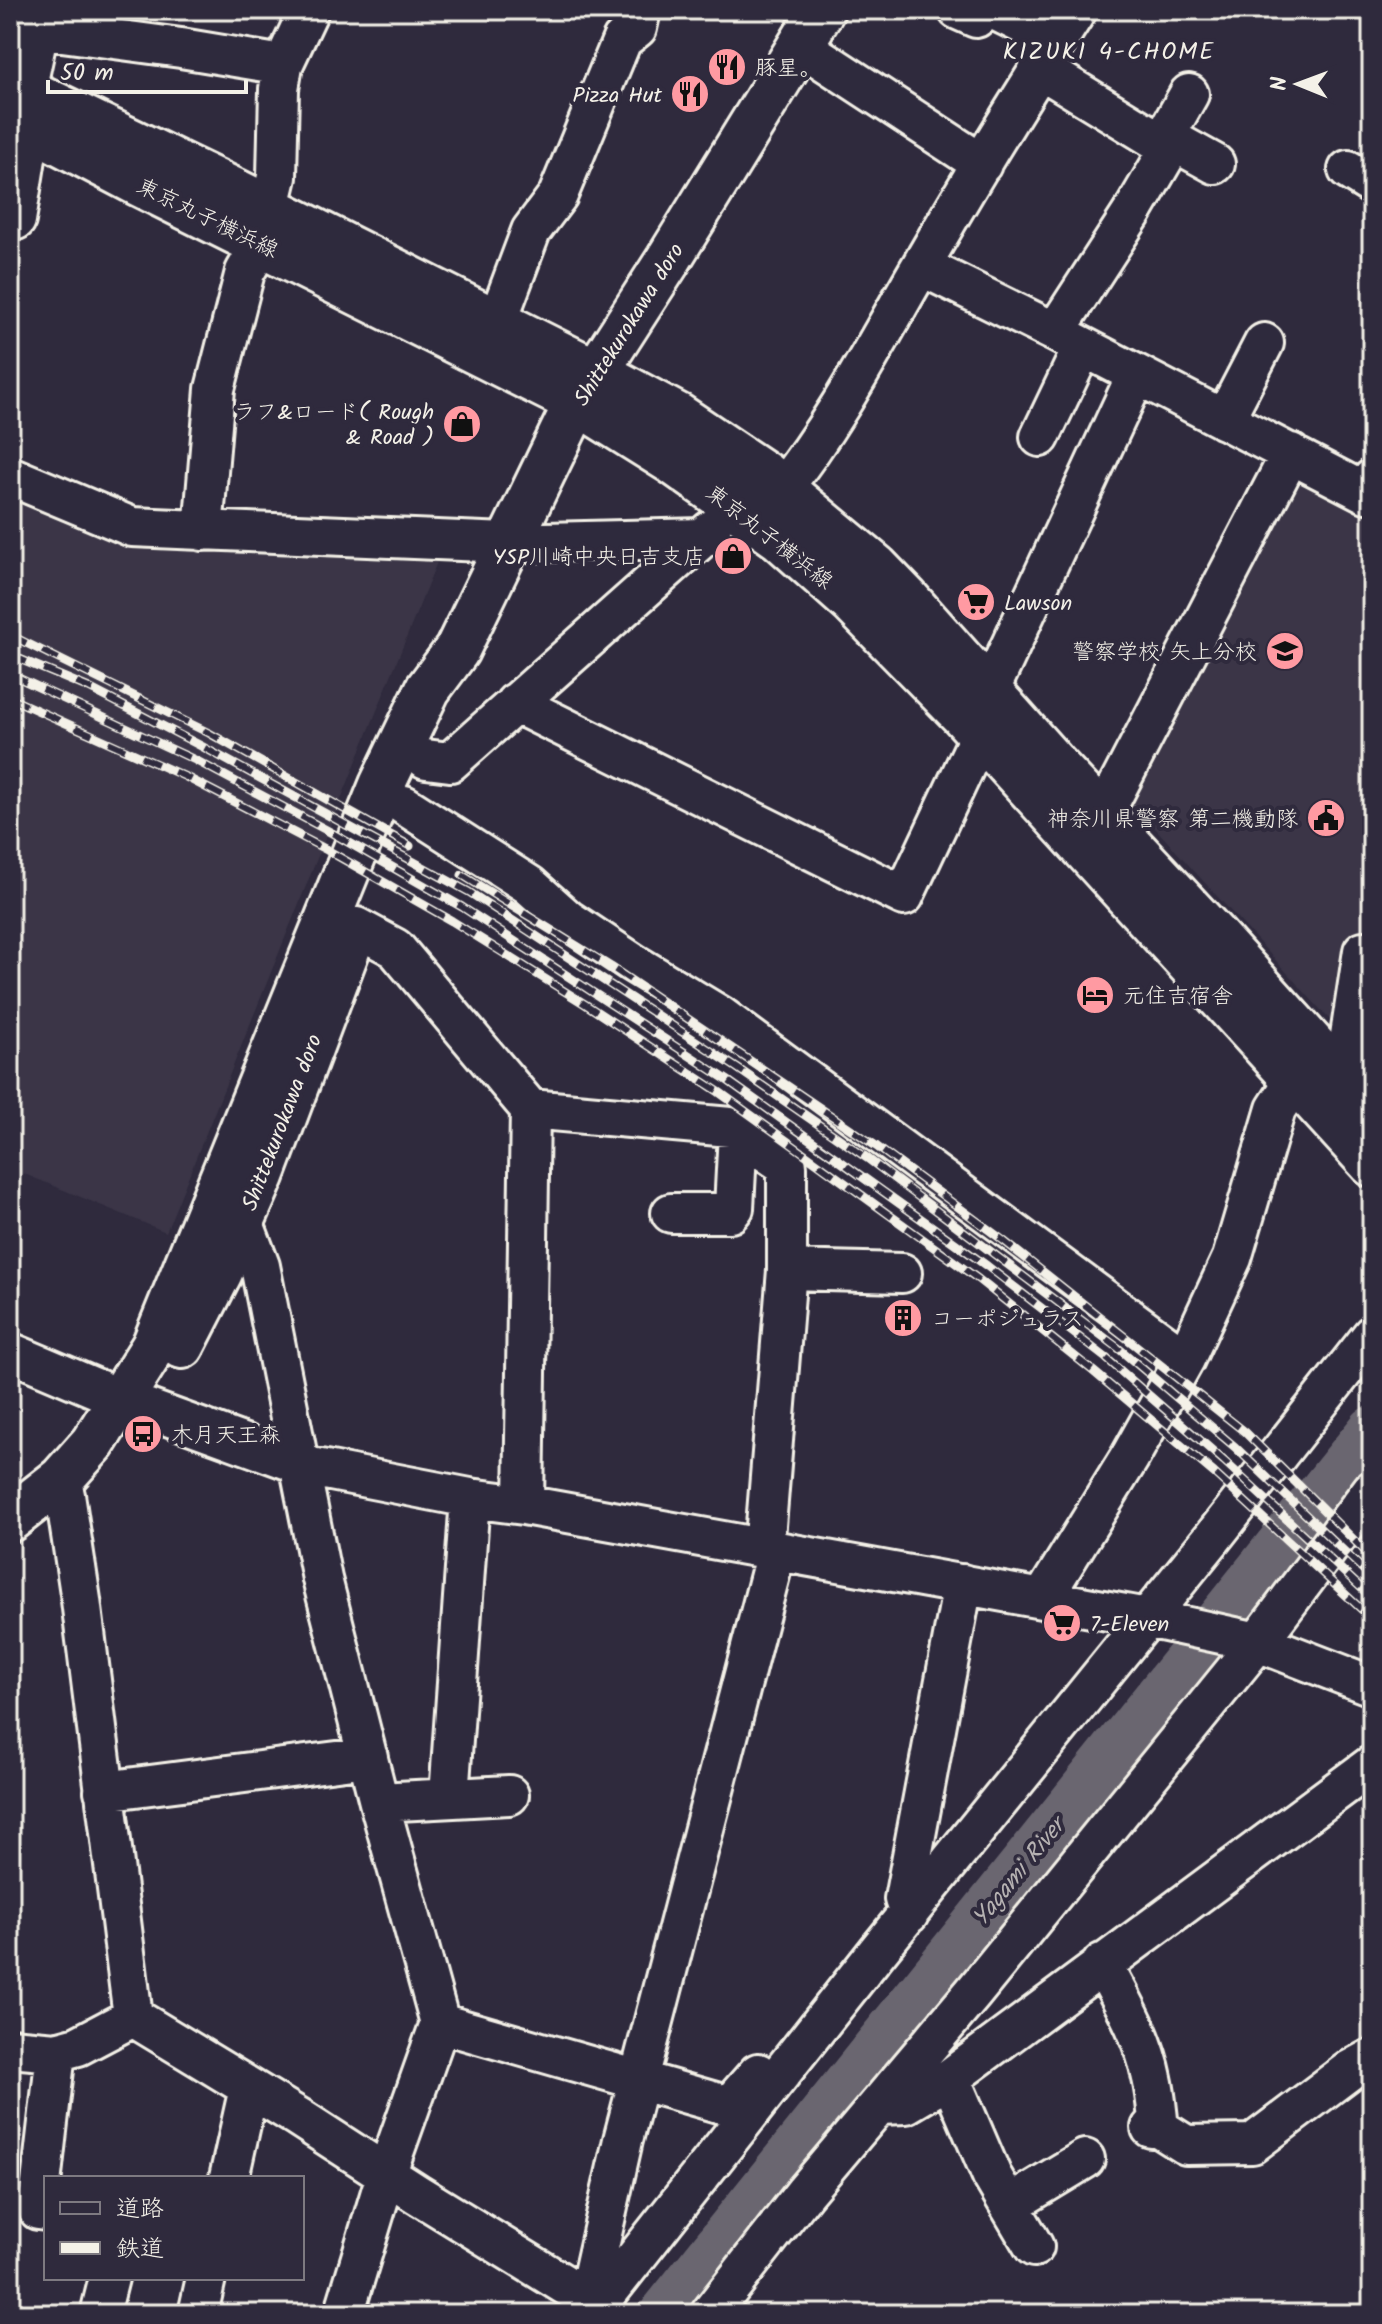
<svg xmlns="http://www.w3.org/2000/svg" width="1382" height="2324" font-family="Kalam,'Klee One',sans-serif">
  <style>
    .built { fill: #3b3647 }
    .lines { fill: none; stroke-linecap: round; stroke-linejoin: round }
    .river { stroke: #6a6670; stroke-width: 48 }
    .minor-casing { stroke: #f4f1e8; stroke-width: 44 }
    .major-casing { stroke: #f4f1e8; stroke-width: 50 }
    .minor { stroke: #2f2a3d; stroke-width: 38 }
    .major { stroke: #2f2a3d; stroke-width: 44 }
    .rail-casing { stroke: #f4f1e8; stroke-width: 9 }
    .rail { stroke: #2f2a3d; stroke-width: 6; stroke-dasharray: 18; stroke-linecap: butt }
    .labels { text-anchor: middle; stroke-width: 8; stroke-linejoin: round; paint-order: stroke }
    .poi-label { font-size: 22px; fill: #f4f1e8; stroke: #2f2a3d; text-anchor: start }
    .street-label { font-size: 22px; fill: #f4f1e8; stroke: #2f2a3d }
    .neighbourhood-label { font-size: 24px; letter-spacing: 2px; fill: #f4f1e8; stroke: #2f2a3d }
    .water-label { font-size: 24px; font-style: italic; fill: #b6b2b2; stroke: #2f2a3d }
  </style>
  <rect width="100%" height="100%" fill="#2f2a3d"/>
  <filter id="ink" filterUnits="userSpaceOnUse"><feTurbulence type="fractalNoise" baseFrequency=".0125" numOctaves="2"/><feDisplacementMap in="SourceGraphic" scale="16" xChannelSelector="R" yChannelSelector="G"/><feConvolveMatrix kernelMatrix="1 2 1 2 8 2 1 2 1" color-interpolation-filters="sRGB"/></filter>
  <g filter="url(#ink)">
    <path class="built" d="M1289,475L1372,505V1066L1125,795Z
      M10,493L132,543L214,550L430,554L437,562L166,1232L10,1168Z"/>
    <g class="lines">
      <path class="river" d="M663,2314L1372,1430"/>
      <g class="minor-casing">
        <path id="minor" d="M958,10L976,18L985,10
          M994,10L1057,41
          M10,25L181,48L283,65
          M800,45L982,164
          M1039,68L1170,148L1132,213L1055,332
          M26,91L39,30
          M1162,142L1189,94
          M1170,148L1177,143L1215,164
          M1348,170L1372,185
          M10,220H16L27,152L39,130
          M921,266L1055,332L1366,493L1372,479
          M497,322L531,231L558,195L622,40L637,28L641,10
          M1224,420L1264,343
          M1040,437L1083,347
          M10,476L132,527L507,543L703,538
          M782,489C837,420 877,341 921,266C971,179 1023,94 1077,10
          M203,531L215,389L245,272L261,244L277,177L279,89L283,65L309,10
          M989,692L1136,376
          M515,703L904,896L980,735
          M426,759L450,762L711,530
          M404,805L529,885L567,919L633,963L719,1015L1185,1359
          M1103,815L1291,453
          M356,927L395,948L530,1109L730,1127L787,1166V1270L764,1550
          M1340,1101L1363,951
          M671,1213H730L734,1208L738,1132
          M243,1221L260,1266L322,1579L379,1802L440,2023L387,2172L344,2314
          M787,1270L902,1273
          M10,1352L121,1399L305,1466L470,1498L524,1505L1147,1618L1258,1642L1372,1686
          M524,1505L530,1109
          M1043,1598L1130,1457L1185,1359L1232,1258L1276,1109L1295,1080
          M104,1791L368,1757
          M449,1797L470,1498
          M379,1802L509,1795
          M909,1914L904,1899L963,1584
          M1102,1963C1122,2000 1144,2037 1152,2078C1156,2095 1157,2112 1159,2128
          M133,2017L298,2117L417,2194L606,2310
          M440,2023L729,2106L758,2073
          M10,2048L56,2052L78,2046L133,2017L81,1600L65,1495
          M950,2078L992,2176L1034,2247
          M879,2105L906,2104L950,2078L1372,1765
          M1151,2128H1159L1186,2145L1252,2144L1350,2070L1372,2058
          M229,2178L249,2088
          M1009,2205L1085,2159
          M46,2211L38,2210L56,2052
          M588,2296L623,2140L776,1552
          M100,2314L109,2278
          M198,2314L206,2278
          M591,2314L877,1952L1214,1536L1372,1335
          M710,2314L805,2192L973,1993L1258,1642L1372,1490"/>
      </g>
      <g class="major-casing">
        <path id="major" d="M10,83L235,191L596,372L678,416L764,474L876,567L906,598L1054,764L1214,935L1372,1111
          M10,116L138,183L577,402L673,462L780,538L852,602L961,713L1372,1164
          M182,1346L220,1272L262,1176L349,945
          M10,1519L61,1479L93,1443L154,1346L382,785L428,689L457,650L577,402L667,262L822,10"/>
      </g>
      <use href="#minor" class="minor"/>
      <use href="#major" class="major"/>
      <g class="rail-casing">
        <path id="rail" d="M10,635L209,733L410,846
          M10,655L89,688L203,747L469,892L737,1068L867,1158L1117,1347L1235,1447L1372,1578
          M10,674L195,760L332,833L462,907L727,1080L987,1266L1106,1358L1224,1461L1372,1598
          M10,698L186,777L327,850L452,921L585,1004L719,1092L978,1279L1093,1371L1214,1473L1372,1619
          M462,875L611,967L743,1056L876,1146L1004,1241L1245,1432L1372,1558"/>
      </g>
      <use href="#rail" class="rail"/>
    </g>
  </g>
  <defs>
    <g id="restaurant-disc" transform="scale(2)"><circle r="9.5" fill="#ff9aa2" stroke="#2f2a3d"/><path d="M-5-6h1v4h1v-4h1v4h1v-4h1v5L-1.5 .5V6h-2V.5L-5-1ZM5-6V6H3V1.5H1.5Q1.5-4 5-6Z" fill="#111"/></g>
    <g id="shop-disc" transform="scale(2)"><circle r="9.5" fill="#ff9aa2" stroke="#2f2a3d"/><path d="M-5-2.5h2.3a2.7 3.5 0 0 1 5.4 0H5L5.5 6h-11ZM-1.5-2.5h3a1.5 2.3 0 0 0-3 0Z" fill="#111"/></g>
    <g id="supermarket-disc" transform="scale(2)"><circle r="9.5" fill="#ff9aa2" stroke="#2f2a3d"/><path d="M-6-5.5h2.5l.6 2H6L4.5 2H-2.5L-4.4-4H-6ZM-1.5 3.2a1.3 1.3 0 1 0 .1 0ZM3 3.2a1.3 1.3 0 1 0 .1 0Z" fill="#111"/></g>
    <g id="university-disc" transform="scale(2)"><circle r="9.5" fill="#ff9aa2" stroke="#2f2a3d"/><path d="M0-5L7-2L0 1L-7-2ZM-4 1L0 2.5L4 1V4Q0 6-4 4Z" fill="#111"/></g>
    <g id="civic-disc" transform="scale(2)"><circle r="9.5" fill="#ff9aa2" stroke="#2f2a3d"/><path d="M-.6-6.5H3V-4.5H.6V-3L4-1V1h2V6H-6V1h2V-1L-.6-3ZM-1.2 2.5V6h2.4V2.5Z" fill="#111"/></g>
    <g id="hotel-disc" transform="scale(2)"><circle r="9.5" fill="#ff9aa2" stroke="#2f2a3d"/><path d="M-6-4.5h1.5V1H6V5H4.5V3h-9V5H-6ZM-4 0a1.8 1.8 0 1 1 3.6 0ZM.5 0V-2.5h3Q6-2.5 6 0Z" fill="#111"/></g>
    <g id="building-disc" transform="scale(2)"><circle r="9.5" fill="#ff9aa2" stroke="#2f2a3d"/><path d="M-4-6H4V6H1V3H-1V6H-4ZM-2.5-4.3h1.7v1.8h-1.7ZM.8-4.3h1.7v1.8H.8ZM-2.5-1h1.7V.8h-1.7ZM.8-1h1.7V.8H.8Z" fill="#111"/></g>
    <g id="bus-disc" transform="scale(2)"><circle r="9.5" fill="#ff9aa2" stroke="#2f2a3d"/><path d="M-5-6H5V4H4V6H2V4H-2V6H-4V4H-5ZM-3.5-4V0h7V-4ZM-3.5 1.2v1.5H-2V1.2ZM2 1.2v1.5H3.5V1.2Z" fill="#111"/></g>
  </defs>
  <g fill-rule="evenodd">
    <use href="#restaurant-disc" x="727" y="67"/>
    <use href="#restaurant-disc" x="690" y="94"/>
    <use href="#shop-disc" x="462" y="424"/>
    <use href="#shop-disc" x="733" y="556"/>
    <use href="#supermarket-disc" x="976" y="602"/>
    <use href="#university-disc" x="1285" y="651"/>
    <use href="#civic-disc" x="1326" y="818"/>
    <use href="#hotel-disc" x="1095" y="995"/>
    <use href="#building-disc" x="903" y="1318"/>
    <use href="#bus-disc" x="143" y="1434"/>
    <use href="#supermarket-disc" x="1062" y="1623"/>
  </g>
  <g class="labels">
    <g class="poi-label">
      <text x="755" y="75">豚星。</text>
      <text x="662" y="102" text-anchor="end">Pizza Hut</text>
      <text x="434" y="419" text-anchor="end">ラフ&amp;ロード( Rough<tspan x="434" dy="25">&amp; Road )</tspan></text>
      <text x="705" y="564" text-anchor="end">YSP川崎中央日吉支店</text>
      <text x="1004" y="610">Lawson</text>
      <text x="1257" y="659" text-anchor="end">警察学校 矢上分校</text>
      <text x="1298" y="826" text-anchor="end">神奈川県警察 第二機動隊</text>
      <text x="1123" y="1003">元住吉宿舎</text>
      <text x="931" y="1326">コーポジュラス</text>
      <text x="171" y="1442">木月天王森</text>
      <text x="1090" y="1631">7-Eleven</text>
    </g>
    <g class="street-label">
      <text transform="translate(208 217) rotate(26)" y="8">東京丸子横浜線</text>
      <text transform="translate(628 324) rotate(-58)" y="8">Shittekurokawa doro</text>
      <text transform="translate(770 536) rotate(38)" y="8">東京丸子横浜線</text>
      <text transform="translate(281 1122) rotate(-69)" y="8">Shittekurokawa doro</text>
    </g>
    <g class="neighbourhood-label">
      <text x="1109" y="59">KIZUKI 4-CHOME</text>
    </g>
    <g class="water-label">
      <text transform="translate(1018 1872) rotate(-51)" y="8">Yagami River</text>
    </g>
  </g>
  <rect width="1382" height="2324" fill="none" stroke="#2f2a3d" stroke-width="40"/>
  <rect x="20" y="20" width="1342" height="2284" fill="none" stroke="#f4f1e8" stroke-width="3" filter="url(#ink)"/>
  <rect x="44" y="2176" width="260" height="104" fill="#2f2a3d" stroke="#7e7a81" stroke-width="2"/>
  <rect x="60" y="2202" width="40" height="12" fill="#2f2a3d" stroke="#7e7a81" stroke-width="2"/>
  <text x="116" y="2216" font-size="24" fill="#f4f1e8">道路</text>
  <rect x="60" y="2242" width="40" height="12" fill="#f4f1e8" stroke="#7e7a81" stroke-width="2"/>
  <text x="116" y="2256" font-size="24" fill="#f4f1e8">鉄道</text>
  <g transform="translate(1298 84) rotate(271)" stroke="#2f2a3d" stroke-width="6" paint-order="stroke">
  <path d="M0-6L14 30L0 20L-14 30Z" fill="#f4f1e8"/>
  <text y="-12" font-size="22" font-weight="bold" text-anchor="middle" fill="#f4f1e8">N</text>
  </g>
  <path d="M48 80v12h198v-12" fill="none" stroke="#f4f1e8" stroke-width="4"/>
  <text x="60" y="80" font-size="24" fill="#f4f1e8" stroke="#2f2a3d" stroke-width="6" paint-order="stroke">50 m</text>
</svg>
